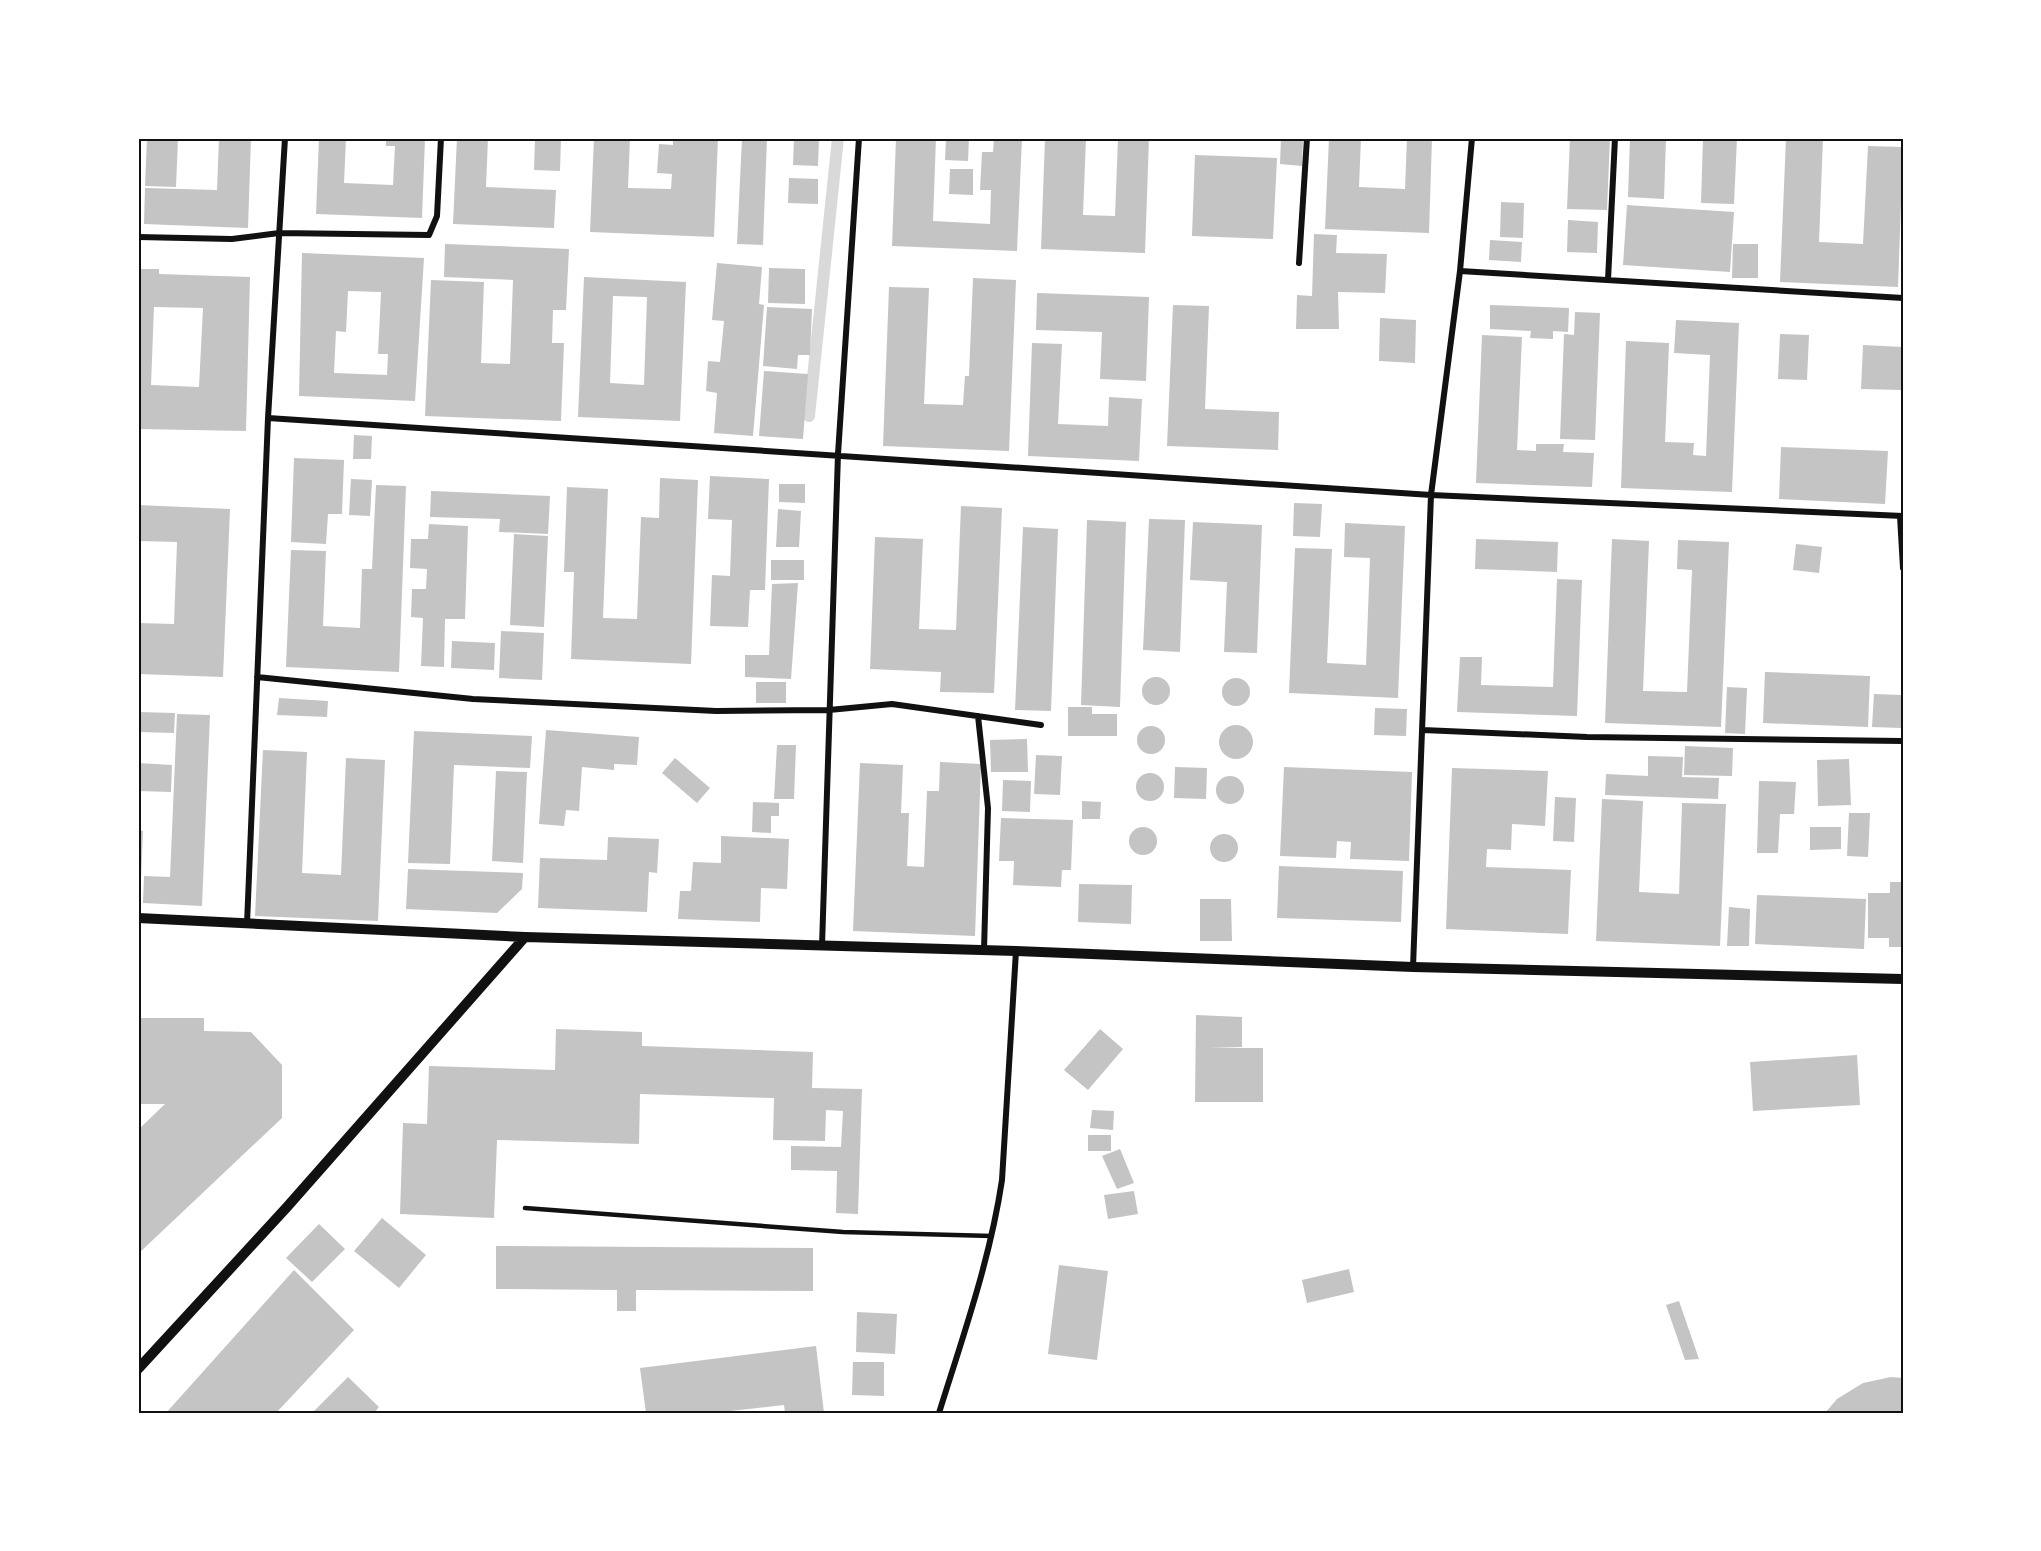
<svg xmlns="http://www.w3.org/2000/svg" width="2041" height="1551" font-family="Overpass,sans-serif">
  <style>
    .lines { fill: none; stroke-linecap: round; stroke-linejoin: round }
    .stream { stroke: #d9d9d9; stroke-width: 12 }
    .building { fill: #c4c4c4; fill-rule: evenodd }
    .service { stroke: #111; stroke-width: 4.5 }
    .minor { stroke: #111; stroke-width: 6 }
    .tertiary { stroke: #111; stroke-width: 10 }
    .neatline { fill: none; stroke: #111; stroke-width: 2 }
  </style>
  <rect width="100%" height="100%" fill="#fff"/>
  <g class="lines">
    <path class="stream" d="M809,416L838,138"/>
  </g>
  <path class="building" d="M147,138H178L176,187L145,186Z
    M219,138H251L248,228L144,224L145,188L217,190Z
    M319,138H346L344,183L393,185L395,146H386V138H425L422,218L316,214Z
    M457,138H488L486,187L556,190L554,228L453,224Z
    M535,138H561L560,171L534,170Z
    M594,138H630L628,188L671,189L672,174L657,173L659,144L673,145V138H718L714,237L590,232Z
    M742,138H767L763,245L737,244Z
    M794,138H819L818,166L793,165Z
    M896,138H936L933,221L990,224L991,190H980L982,152H993L994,138H1022L1017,251L892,246Z
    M946,138H969L968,161L945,160Z
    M1045,138H1086L1083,215L1115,216L1118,138H1149L1145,253L1041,249Z
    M1281,138H1303L1302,166L1280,164Z
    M1329,138H1361L1359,187L1405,189L1407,138H1432L1429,233L1325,229Z
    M1570,138H1610L1607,210L1567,209Z
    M1630,138H1666L1664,199L1628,197Z
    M1703,138H1737L1734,204L1701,203Z
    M1786,138H1823L1819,242L1863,244L1868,146L1903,147L1898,287L1780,282Z
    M1195,155L1277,158L1273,239L1192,236Z
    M950,169H973V195L949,194Z
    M789,178L818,179V204L788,203Z
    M1501,202L1524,203L1523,238L1500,237Z
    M1627,205L1734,212L1730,272L1623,265Z
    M1568,220L1598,222L1597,253L1567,252Z
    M1314,234L1337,235L1336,253L1387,254L1385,293L1338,292L1339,329H1296L1297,295L1312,296Z
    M1490,240L1522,242L1521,262L1489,260Z
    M445,244L569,249L566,310H553L552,343H564L561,421L425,416L431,280L484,282L481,363L510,364L513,280L444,277Z
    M1733,244H1758V278H1732Z
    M302,253L424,258L415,401L299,396ZM348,291L381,292L378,354H388L387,375L334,373L336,331L346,332Z
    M717,263L762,267L759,304L764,305L753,436L714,433L717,393L706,391L708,361L720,362L724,321L712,320Z
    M769,268L805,269V304L768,303Z
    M138,269H159V274L250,277L246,431L138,429ZM154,307L203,308L199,387L151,385Z
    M584,277L686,282L680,421L578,417ZM613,296L647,297L644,385L610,383Z
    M973,278L1016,280L1009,451L883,446L889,287L929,288L924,404L963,405L965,376H969Z
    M1037,293L1149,297L1146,381L1100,379L1102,332L1036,330Z
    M1173,305L1209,306L1205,409L1279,412L1278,450L1167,446Z
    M1490,305L1569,308L1568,332L1553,331V339L1530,338L1531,331L1490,329Z
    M767,307L812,309L810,355H798L797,369L763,366Z
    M1575,312L1600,313L1595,440L1560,439L1564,334L1574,335Z
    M1380,318L1416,320L1415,363L1379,361Z
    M1676,320L1739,323L1732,492L1621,488L1626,341L1669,343L1665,442L1694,443L1693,455L1706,456L1710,355L1674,353Z
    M1780,334L1809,335L1807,380L1778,379Z
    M1482,335L1522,337L1517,450L1536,451V444H1564L1563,452L1594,453L1592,487L1476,483Z
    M1032,343L1062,344L1058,424L1108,426L1109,397L1142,399L1139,461L1028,456Z
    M1863,345L1903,347L1902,390L1861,389Z
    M764,371L808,374L803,439L759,436Z
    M354,435L372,436L371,459H353Z
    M1781,447L1888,451L1885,504L1779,499Z
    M294,458L344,460L342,514H328L326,544L291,542Z
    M710,476L769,479L765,590H750L748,627L710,626L712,575L730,576L732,520L708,519Z
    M660,478L698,480L691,664L571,659L574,572H564L567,487L608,489L603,618L637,619L641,517L659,518Z
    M351,479L372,480L370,516L349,515Z
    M779,484H805V503L779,502Z
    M376,485L406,486L399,672L286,667L291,550L326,551L323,626L360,628L362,569H372Z
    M431,491L550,496L548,534L499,532L500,519L430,517Z
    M1294,503L1322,504L1320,537L1293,536Z
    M138,505L230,509L223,677L138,674V623L174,624L177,542L138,541Z
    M961,506L1002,508L994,693L940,692L941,672L870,669L875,537L923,539L919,629L956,630Z
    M778,509L801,511L799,547H776Z
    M1149,519L1185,520L1180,652L1143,650Z
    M1087,520L1126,522L1120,707L1081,705Z
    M1193,522L1262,525L1257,653L1224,652L1227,582L1190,580Z
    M1345,523L1405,526L1398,698L1289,693L1295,548L1332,549L1327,663L1366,665L1370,558L1344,557Z
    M429,524L468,526L465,619H445L444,667L421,666L423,618L411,617L412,589H426L427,569L410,568L411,539H428Z
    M1023,527L1058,529L1051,711L1015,710Z
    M514,534L548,536L544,627L510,625Z
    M1476,539L1558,542L1557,572L1475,569Z
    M1612,539L1649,541L1643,691L1687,692L1692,570L1677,569L1678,540L1729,542L1721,727L1605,723Z
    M1796,544L1822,547L1819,573L1793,570Z
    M771,560H804V580H771Z
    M1557,579L1582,580L1577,716L1457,712L1460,657H1482L1481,685L1553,687Z
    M798,583L791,679L745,677V655H769L772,584Z
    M501,631L544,633L542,680L499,678Z
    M452,641L495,643L494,670L451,668Z
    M1765,672L1870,676L1868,727L1763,723Z
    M1142 691a14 14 0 1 1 28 0a14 14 0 1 1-28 0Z
    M1222 692a14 14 0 1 1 28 0a14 14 0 1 1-28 0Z
    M756,682H786V703H756Z
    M1727,687L1747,688L1745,734L1725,733Z
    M1874,694L1902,695L1901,728L1872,727Z
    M279,698L328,701L327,717L277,715Z
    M1068,707H1092V714H1117V736H1068Z
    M1375,708L1407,709L1406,736L1374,735Z
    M138,712L175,713L174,733L138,732Z
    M177,714L210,715L202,906L143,903L144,876L170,877Z
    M1219 742a17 17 0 1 1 34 0a17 17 0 1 1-34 0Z
    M1137 740a14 14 0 1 1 28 0a14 14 0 1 1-28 0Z
    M546,730L639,737L637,765L614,764V770L582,767L579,811L566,810L564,826L539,824Z
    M414,731L532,736L530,768L454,765L450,864L408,863Z
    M1027,739L1028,772H991L990,740Z
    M777,745H796L794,799H774Z
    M1685,746L1733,748L1732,776L1684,775Z
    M263,750L307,752L302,873L341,875L346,758L385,760L378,921L255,916Z
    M1036,755L1062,756L1060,795L1034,794Z
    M1648,756L1683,757L1682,777L1719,778L1718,799L1605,795L1606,774L1648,776Z
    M675,758L710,788L697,803L662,773Z
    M1849,759L1851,805L1818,806L1817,760Z
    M940,762L981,764L975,936L853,931L860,763L903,765L901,813H909L907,866L924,867L927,791H939Z
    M138,763L172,765L171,792L138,791Z
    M1175,767L1207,768L1206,799L1174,798Z
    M1284,767L1412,772L1409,861L1350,859L1351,842L1337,841L1336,858L1280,856Z
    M1452,768L1548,771L1545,826L1512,824L1511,850L1487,849L1486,867L1571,870L1568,934L1446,929Z
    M496,771L527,772L523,863L492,861Z
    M1136 787a14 14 0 1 1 28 0a14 14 0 1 1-28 0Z
    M1216 790a14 14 0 1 1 28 0a14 14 0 1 1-28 0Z
    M1003,780L1031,781L1030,812L1002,811Z
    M1759,781L1796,782L1794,814H1780L1778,853H1757Z
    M1555,797L1576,798L1574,842L1553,841Z
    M1602,799L1643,801L1639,892L1679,894L1682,803L1726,804L1720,946L1596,941Z
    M1082,801L1101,802L1100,819H1082Z
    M753,802L779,803V816H771V833L752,832Z
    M1849,813H1870L1868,857L1847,856Z
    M1001,818L1073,820L1071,870H1062L1061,887L1013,885L1014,861H999Z
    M1129 841a14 14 0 1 1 28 0a14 14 0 1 1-28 0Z
    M1810,827H1841V849L1810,850Z
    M138,830L143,831L140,903H138Z
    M1210 848a14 14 0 1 1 28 0a14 14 0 1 1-28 0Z
    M721,836L789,839L787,889L761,888L760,922L678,919L680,891H691L693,862L721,863Z
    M608,837L659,839L657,873L649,872L647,912L538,908L540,858L607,860Z
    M1279,866L1403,871L1401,922L1277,918Z
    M408,869L523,873L522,889L497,913L406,909Z
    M1890,882H1903V947H1889V938H1868V893H1890Z
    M1079,884L1132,885L1131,924L1078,922Z
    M1757,895L1866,899L1864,949L1755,944Z
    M1200,899H1231L1232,941H1200Z
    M1729,907L1750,909L1749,946H1727Z
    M1196,1015L1242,1017V1047L1209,1048H1263V1102H1195Z
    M138,1018H204V1031L251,1032L282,1065V1118L138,1254V1130L165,1104H138Z
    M556,1029L642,1032V1046L813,1052L812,1088L862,1089L858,1214L836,1213L837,1171L791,1170V1146L841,1147L843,1111L826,1110L825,1141L773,1140L774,1098L640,1094L639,1144L497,1140L494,1218L400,1214L403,1123L427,1124L429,1066L555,1070Z
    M1100,1029L1123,1049L1088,1090L1064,1070Z
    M1857,1055L1860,1105L1753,1111L1750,1062Z
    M1092,1110L1114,1111L1113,1130L1090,1128Z
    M1088,1135H1111V1151H1088Z
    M1120,1149L1134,1183L1117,1189L1102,1156Z
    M1134,1191L1138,1214L1108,1219L1104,1195Z
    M382,1218L426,1255L399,1288L354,1251Z
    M319,1224L345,1249L312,1282L286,1258Z
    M496,1246L813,1248V1291L636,1290V1311H617V1290L496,1289Z
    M1059,1265L1108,1271L1097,1360L1048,1354Z
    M1349,1269L1354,1292L1307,1303L1302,1280Z
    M294,1270L354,1330L276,1413H166Z
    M1679,1301L1699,1359L1685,1360L1666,1305Z
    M857,1312L897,1314L895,1354L856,1352Z
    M816,1346L824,1413H785L784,1405L713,1413H646L640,1368Z
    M853,1362H884V1396L852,1395Z
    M348,1377L379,1407L374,1413H312Z
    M1891,1377L1903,1378V1413H1825L1837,1399L1863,1383Z"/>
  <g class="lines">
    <path class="service" d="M525,1208L843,1232L992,1236"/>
    <path class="minor" d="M138,237L232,239L279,233L429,235L437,216L441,138
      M1299,263L1307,138
      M1460,271L1903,298
      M1608,280L1615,138
      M268,418L1431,495L1903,516
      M1900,516L1903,568
      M257,677L473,699L716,711L829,710L892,704L1041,725
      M978,716L988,808L984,950
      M1423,730L1587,737L1903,741
      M247,924L268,418L285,138
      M822,946L838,454L859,138
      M1413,967L1431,495L1460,271L1472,138
      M939,1413C963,1336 990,1260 1002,1180L1016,951"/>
    <path class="tertiary" d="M138,918L525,937L1016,951L1413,967L1903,979
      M138,1369L287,1207L525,937"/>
  </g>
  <rect width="2041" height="1551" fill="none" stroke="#ffffff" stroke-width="279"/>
  <rect x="140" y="140" width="1762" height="1272" class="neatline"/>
</svg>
